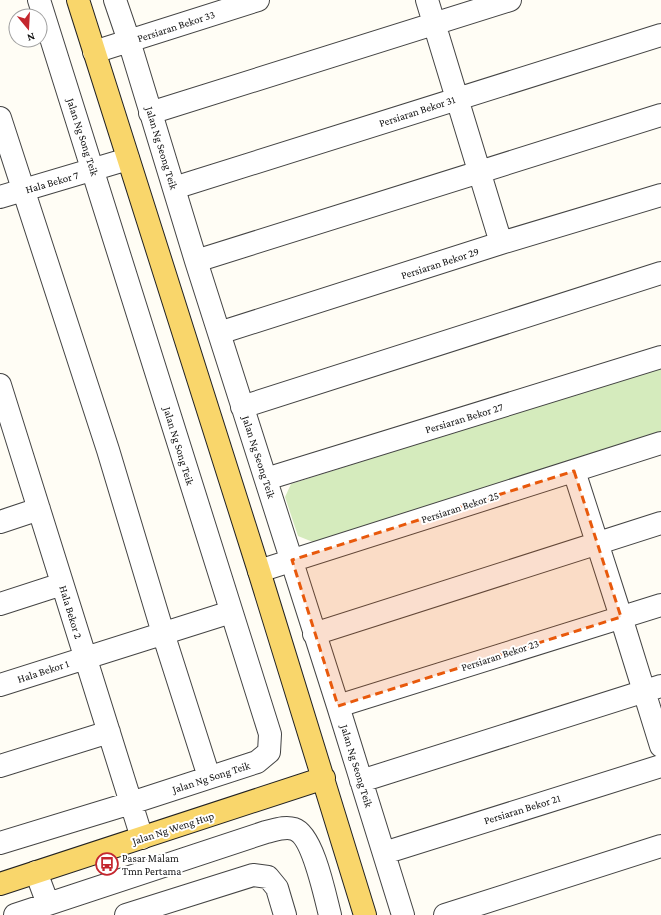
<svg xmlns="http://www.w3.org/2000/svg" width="661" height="915" font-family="'Crimson Pro',serif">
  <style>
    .green { fill: #d5ebbd }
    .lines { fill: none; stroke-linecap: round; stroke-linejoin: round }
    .minor-casing { stroke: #444; stroke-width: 24 }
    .major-casing { stroke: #222; stroke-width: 24 }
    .minor { stroke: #fff; stroke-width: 22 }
    .major { stroke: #f9d66b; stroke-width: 22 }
    .marked { fill: #e8590c; fill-opacity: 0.2; stroke: #e8590c; stroke-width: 3; stroke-dasharray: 8 5; stroke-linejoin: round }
    .labels { text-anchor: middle; stroke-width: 4; stroke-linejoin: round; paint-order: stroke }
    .street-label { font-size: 11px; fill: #111; stroke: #fff }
    .poi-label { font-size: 11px; fill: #111; stroke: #fff; text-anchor: start }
  </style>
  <rect width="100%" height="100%" fill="#fffdf5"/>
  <path class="green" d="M661,366V433L313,542L298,536L285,497L291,484Z"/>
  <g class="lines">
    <g class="minor-casing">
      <path id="minor" d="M115,0L129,41L196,261L338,706L403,915
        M427,0L501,243
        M94,52L258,0
        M150,113L510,0
        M0,118L108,450L163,633L209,777
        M174,188L661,35
        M0,197L128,159
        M196,261L661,115
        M219,333L501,243L661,195
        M0,385L142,838
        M242,407L661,273
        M574,471L621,617L661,746
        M266,479L661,357
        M0,522L39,509
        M259,571L661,443
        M0,604L62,584
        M314,634L661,523
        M0,685L231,612
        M338,706L661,605
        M0,766L109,732
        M361,781L661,686
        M0,843L131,803L257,762L269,752L270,734L39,0
        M384,853L661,766
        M36,872L48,904
        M15,915L266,832C275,830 285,826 294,829C313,835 325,896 330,915
        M126,915L253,875L268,877L277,888L285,915
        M445,915L661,846"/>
    </g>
    <g class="major-casing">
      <path id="major" d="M78,0L259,571L365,915
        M0,884L324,778"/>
    </g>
    <use href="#minor" class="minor"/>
    <use href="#major" class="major"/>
  </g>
  <path class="marked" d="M574,471L621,617L338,706L292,560Z"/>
  <defs>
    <g id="bus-ring" transform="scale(1.15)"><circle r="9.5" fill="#fff" stroke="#c4262e" stroke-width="1.5"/><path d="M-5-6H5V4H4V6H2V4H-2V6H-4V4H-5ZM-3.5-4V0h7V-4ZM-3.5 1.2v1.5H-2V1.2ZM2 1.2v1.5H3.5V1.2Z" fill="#c4262e"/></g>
  </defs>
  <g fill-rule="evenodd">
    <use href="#bus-ring" x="107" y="864"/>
  </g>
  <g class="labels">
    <g class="street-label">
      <text transform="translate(176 26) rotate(-18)" y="4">Persiaran Bekor 33</text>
      <text transform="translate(417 111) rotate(-18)" y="4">Persiaran Bekor 31</text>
      <text transform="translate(83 137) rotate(72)" y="4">Jalan Ng Song Teik</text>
      <text transform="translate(162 148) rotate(73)" y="4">Jalan Ng Seong Teik</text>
      <text transform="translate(52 182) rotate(-16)" y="4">Hala Bekor 7</text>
      <text transform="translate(440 263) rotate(-18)" y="4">Persiaran Bekor 29</text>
      <text transform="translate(464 418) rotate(-17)" y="4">Persiaran Bekor 27</text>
      <text transform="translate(179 446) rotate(73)" y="4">Jalan Ng Song Teik</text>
      <text transform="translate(259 457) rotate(72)" y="4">Jalan Ng Seong Teik</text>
      <text transform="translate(460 507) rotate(-18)" y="4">Persiaran Bekor 25</text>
      <text transform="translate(71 612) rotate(73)" y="4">Hala Bekor 2</text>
      <text transform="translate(500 655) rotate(-18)" y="4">Persiaran Bekor 23</text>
      <text transform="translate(43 671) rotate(-18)" y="4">Hala Bekor 1</text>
      <text transform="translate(357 766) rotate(73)" y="4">Jalan Ng Seong Teik</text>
      <text transform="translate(211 777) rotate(-18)" y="4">Jalan Ng Song Teik</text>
      <text transform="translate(522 809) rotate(-17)" y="4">Persiaran Bekor 21</text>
      <text transform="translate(173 828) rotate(-18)" y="4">Jalan Ng Weng Hup</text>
    </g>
    <g class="poi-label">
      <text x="122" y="862">Pasar Malam<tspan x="122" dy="13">Tmn Pertama</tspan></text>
    </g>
  </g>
  <g transform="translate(28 28) rotate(162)"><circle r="19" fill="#ffffff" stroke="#a0a0a0"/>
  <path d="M0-3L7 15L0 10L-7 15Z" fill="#c4262e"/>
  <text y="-6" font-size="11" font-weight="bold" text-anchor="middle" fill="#111111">N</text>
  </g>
</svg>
